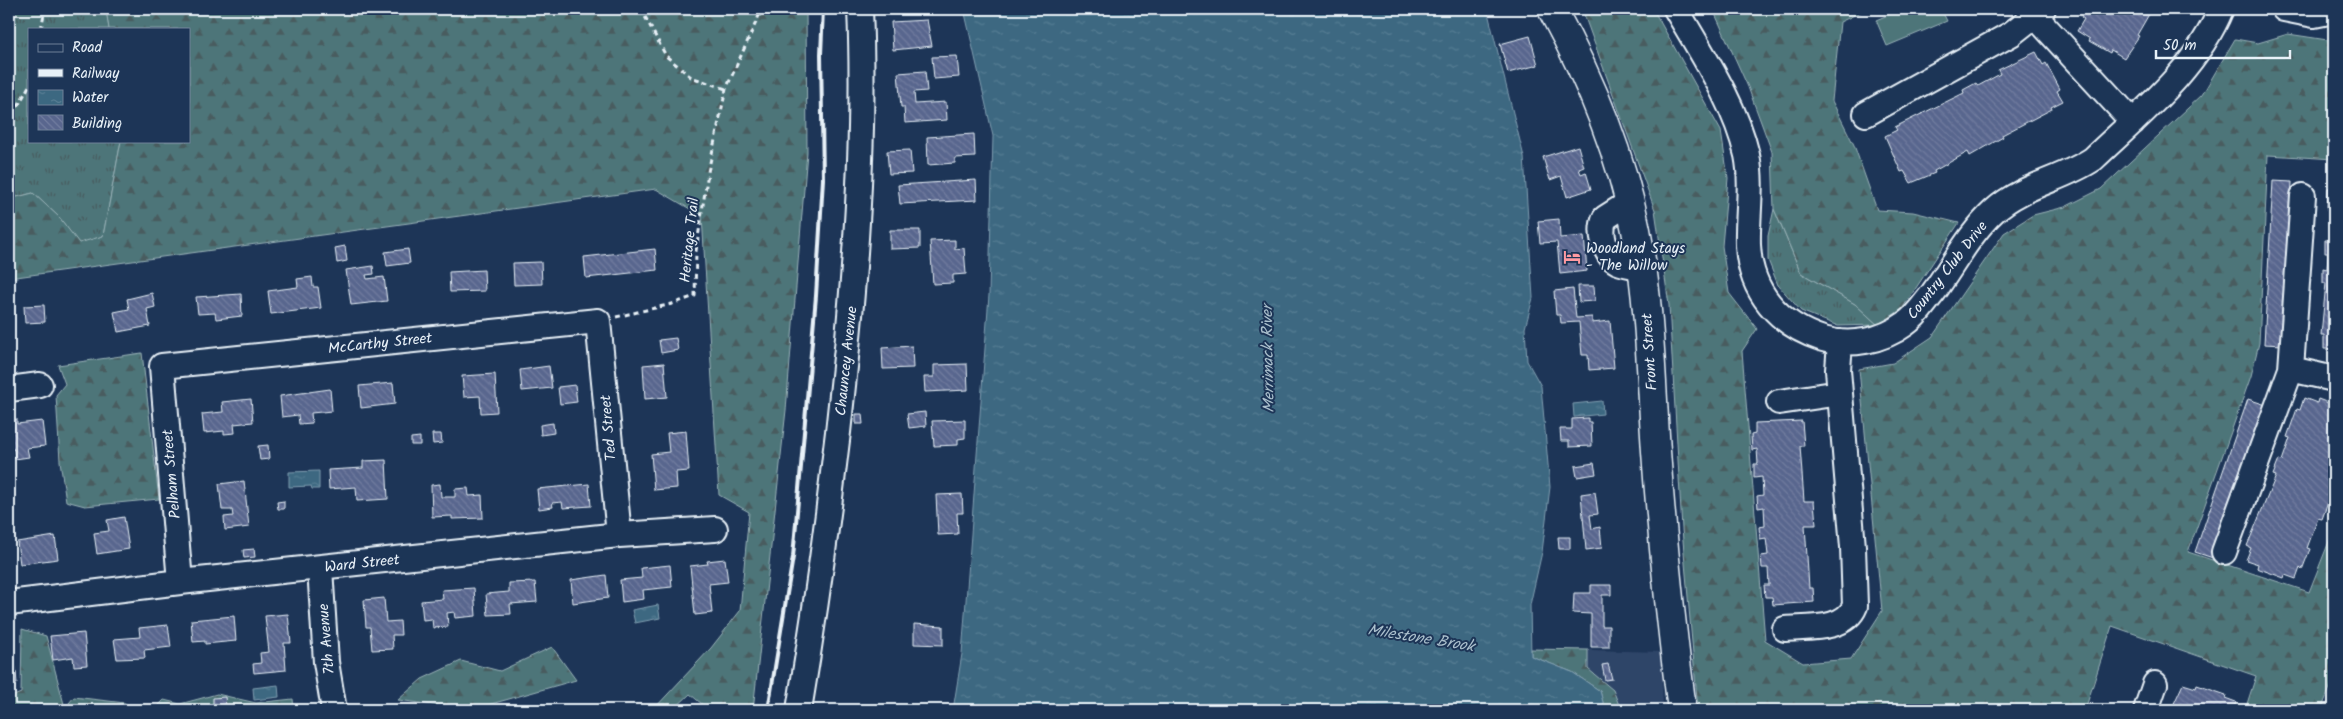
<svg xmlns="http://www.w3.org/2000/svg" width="2343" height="719" font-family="Kalam,sans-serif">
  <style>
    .built { fill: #2f4468 }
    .grass { fill: url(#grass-tufts); stroke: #9ab3b8 }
    .forest { fill: url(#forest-firs); stroke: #9ab3b8 }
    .garden { fill: #4d7579; stroke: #9ab3b8 }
    .water { fill: url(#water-ripples); stroke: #819fb1 }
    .building { fill: url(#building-back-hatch); stroke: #e8f1f8 }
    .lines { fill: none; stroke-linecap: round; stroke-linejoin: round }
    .minor-casing { stroke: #e8f1f8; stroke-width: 28 }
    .major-casing { stroke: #e8f1f8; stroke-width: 31 }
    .path { stroke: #e8f1f8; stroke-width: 3; stroke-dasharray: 5 4; stroke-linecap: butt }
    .minor { stroke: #1d3557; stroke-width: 24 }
    .major { stroke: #1d3557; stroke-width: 28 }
    .rail { stroke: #e8f1f8; stroke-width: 4 }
    .labels { text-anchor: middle; stroke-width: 4; stroke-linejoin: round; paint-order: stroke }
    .street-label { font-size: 15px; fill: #e8f1f8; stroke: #1d3557 }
    .poi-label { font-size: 15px; fill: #e8f1f8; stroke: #1d3557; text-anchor: start }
    .water-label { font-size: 16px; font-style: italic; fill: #acc1ce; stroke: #1d3557 }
  </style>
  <defs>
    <pattern id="grass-tufts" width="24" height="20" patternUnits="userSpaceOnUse" patternTransform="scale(1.25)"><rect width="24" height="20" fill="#4d7579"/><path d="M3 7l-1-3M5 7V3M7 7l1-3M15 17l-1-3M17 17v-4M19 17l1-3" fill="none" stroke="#495c5f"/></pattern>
    <pattern id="forest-firs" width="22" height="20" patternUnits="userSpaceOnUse" patternTransform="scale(1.25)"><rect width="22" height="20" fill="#4d7579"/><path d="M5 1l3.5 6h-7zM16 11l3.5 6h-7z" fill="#495c5f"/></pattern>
    <pattern id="water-ripples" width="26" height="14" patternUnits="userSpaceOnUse" patternTransform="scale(1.25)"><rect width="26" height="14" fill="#3c6881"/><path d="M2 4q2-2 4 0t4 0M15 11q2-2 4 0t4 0" fill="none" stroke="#587e94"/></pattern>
    <pattern id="building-back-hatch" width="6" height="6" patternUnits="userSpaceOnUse" patternTransform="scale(1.25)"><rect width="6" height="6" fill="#59668e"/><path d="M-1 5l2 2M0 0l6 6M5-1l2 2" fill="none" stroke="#717c9f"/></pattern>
  </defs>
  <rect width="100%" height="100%" fill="#1d3557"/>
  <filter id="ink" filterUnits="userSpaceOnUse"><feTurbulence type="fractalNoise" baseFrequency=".02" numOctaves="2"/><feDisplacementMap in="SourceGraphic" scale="10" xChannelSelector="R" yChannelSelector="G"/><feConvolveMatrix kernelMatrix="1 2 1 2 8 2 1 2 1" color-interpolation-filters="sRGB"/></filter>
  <g filter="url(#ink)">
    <path class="built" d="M1588,650L1661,652L1663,710H1621L1613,690L1588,669Z"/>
    <path class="grass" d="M11,9H106L109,29H29V141H121L103,236L79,244L59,217L33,193L9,199V18Z
      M1774,209L1801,273L1855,304L1878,325L1838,326L1801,311L1778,285L1768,260V236Z"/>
    <path class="forest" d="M106,9H806L807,152L786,410L753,710H709L690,694L673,710H653L711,648L740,611L749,512L719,495L702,216L656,189L9,278V199L33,193L59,217L79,243L103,236L121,141H189V29H109Z
      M1582,9H1653L1721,131L1728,178L1722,246L1729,293L1757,329L1742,351L1765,640L1803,663L1851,659L1882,611L1859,369L1893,363L1932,337L2004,233L2033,215L2065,207L2101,189L2202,95L2235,39L2258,43L2288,34L2334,41V159L2268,155L2259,343L2251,376L2188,552L2309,592L2334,529V678L2321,710H2245L2256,676L2112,626L2085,710H1698L1682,529L1669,305L1655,210Z
      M1710,9H1867L1840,22L1832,101L1854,145L1877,210L1913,212L1959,223L1902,309L1878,325L1855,304L1801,273L1774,209L1772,152L1748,87L1716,16Z
      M142,353L159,499L85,506L66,501L60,461L56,395L65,384L58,365Z
      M22,629L46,636L65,708L74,697L125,703L133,710H9V698L21,693Z
      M552,647L576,680L470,710L398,700L422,679L461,661L500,671Z
      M1531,649L1588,650V669L1613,690L1621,710H1605L1600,691L1572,672L1531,656Z
      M217,694L256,703L293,699L294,710H154L164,700L180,704Z"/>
    <path class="garden" d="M1902,9H1941L1947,21L1887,46L1876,20Z"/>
    <path class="water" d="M964,9H1487L1524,157L1533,298L1525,328L1527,361L1541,386L1550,487L1542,552L1530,605L1531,656L1572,672L1600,691L1605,710H953L962,654L989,295L993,136Z
      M1602,401L1603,414L1574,417L1573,404Z
      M319,471V489H312L311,486L289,487V472Z
      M658,605L660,618L635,623L632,610Z
      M278,685L279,697L254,700L253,688Z"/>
    <path class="building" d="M890,9H911V11L890,13Z
      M2086,9H2152L2137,35L2139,36L2124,58L2111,50L2110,53L2089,41L2090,39L2077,31L2084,19L2081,17Z
      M927,20L932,46L893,50L891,22Z
      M1530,36L1538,65L1508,73L1500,44Z
      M2036,52L2043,65L2046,63L2060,89L2057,91L2063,101L2051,107L2052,109L2002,135L2003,137L1970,156L1968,152L1934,171L1935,173L1911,183L1904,171L1901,172L1885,136L1897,130L1895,127L1964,93L1963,90L1976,83L1978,86L2000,74L1998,70Z
      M957,56L959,77L934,79L932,57Z
      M925,71L927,91L914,92L915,104L946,102L947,120L905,123L904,107H901L898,73Z
      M974,134L975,157L955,158V163L928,165L927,137Z
      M1578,146L1584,167L1579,169L1581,174L1586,172L1591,189L1567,197L1561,176L1550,180L1543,157Z
      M910,150L912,173L889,174L887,151Z
      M2333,175H2334V349H2324V335H2321L2326,283H2323V268L2327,269L2328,253H2325V240H2329L2330,211H2327L2328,188H2332Z
      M976,180L977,200L900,204L898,185Z
      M2273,181L2292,182L2283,345L2264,344Z
      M1559,219L1560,238L1584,236L1587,271L1560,274L1557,242L1540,243L1538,221Z
      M890,230H920V248L890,249Z
      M955,240V249L964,248L966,274L953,275V283L933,284L930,241Z
      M345,246L347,261L337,263L335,248Z
      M408,249L410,263L387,266L385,252Z
      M655,249L657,270L586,278L584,257Z
      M541,262L542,284L514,285L513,263Z
      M373,266L374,274L366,275L367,279L384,277L387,301L351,305L346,270Z
      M484,270L485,291L450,292L449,272Z
      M312,277L313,287H318L321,308L271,314L268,291L298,287L297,279Z
      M1578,286H1594L1595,301L1579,302Z
      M1573,289L1576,318L1592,317V323L1610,321L1614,368L1589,370L1588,355H1582L1579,322L1561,323L1560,315H1556L1554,291Z
      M152,293L155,307L147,309L150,326L118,332L114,312L129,309L127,299Z
      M241,294L242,316L216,319L215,313L198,314L196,297Z
      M44,305L45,322L25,323L24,306Z
      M676,338L678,350L661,353L659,340Z
      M912,346L913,368L883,369L882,348Z
      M664,363L667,397L645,399L643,365Z
      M967,364L968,390L925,392L924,377H934V365Z
      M549,366L552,388L522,391L520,370Z
      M495,374L497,412L481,413L480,396L464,397L462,376Z
      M393,383L395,404L361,408L359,386Z
      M575,385L577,402L560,404L558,387Z
      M330,389L332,411L311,413L312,423L299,424L298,415L282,417L280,396Z
      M2304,398L2317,403L2318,399L2334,405V478L2333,483L2334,486L2322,519L2318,518L2307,548L2310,549L2302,570L2300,568L2296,579L2285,575L2284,578L2257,568L2258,564L2246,560L2251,548L2247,546L2276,476L2273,475L2279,460L2282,461L2290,438L2287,437L2297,409L2300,410Z
      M251,399L253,422L234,424L235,433L224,434V431L204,433L202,414L223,412L222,402Z
      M2248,399L2266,405L2213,558L2195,552Z
      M925,412L926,426L909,428L907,414Z
      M856,414H862L863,424H856Z
      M1588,418V422H1591L1592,446L1569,447V441H1561L1560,429H1572V419Z
      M17,419V424L42,421L45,446L27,448L29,457L15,459L14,449L9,450V420Z
      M965,420V438L958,439V445L934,446L932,421Z
      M1802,421L1804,446H1800L1804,501H1814L1816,525H1805L1809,588H1813L1814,602L1773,605L1772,597H1765L1764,585H1769L1768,568H1762L1761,556L1768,555L1766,538L1760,539L1759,527L1765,526L1764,507L1758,508L1757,496L1763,495L1762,477L1754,478V464H1758L1757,449L1752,450L1751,435L1755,434V423Z
      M553,423L554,433L541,435L540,425Z
      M686,431L689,471L676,472L677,488L654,490L651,454L669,452L667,433Z
      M432,434H441L442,443L433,444Z
      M420,437V445H411V438Z
      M268,445L269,459L260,460L258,446Z
      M386,460L388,499L357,501L356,487L329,489L328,470L363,468V461Z
      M1594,463L1596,474L1577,477L1575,466Z
      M244,481L249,527L225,530L224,517L233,516L232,510H222L219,484Z
      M440,484L441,497H455V489L468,488L469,496L482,495L483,518L452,519V516L432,517L431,485Z
      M589,484L591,506L563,508L562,502L552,503L553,507L539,509L537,489Z
      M1595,492L1598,514L1590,515L1592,529L1600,527L1602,548L1586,550L1581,494Z
      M962,494L963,513H957L958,534L938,535L936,495Z
      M284,501V509H278L277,502Z
      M124,517L129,549L97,554L94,533L109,531L107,520Z
      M55,536L58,559L20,564L17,542Z
      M1558,537H1570V549H1559Z
      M254,549L255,557L244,558L243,550Z
      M725,559L728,582L709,584L712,613L695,615L690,566L708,564L707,561Z
      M670,565L672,587L643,590L644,599L622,602L620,580L642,578L641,568Z
      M606,575L608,598L573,603L571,580Z
      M535,582L537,602L510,604L511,614L488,615L486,594L509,592V583Z
      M1591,585H1611V595H1602V626H1609V647H1591V614L1573,613L1574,593H1591Z
      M474,588L476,616L455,618L454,612L447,613L448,627L433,628L432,619L423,620L421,601L443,599L442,590Z
      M384,598L386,622L400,621L401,635H392L393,649L372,650L370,627H366L364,600Z
      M288,614L291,643H284L286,670L254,673L253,664L261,663L260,653L269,652L265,616Z
      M234,616L236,641L205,644V641L193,642L191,620Z
      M914,624L943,626V645L914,644Z
      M168,625L171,647L144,650L145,658L117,659L114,639L140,637L139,628Z
      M84,633L87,665L74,666L73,657L53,660L50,636Z
      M13,635L17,684L9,685V636Z
      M1608,664L1612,679L1605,680L1602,665Z
      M2183,684L2196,688L2197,685L2226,695L2225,698L2236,702L2233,710H2171Z
      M225,697L226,706L213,707V698Z"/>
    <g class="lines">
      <g class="minor-casing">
        <path id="minor" d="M1676,9C1702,54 1735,103 1747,155C1753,185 1747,215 1748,245C1750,292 1779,325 1823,339C1850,347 1882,341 1905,324C1917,316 1924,304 1933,293C1952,267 1970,233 1994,211C2022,185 2062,180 2093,159C2140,114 2196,70 2221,9
          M2284,9L2314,15L2334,11
          M2035,16L2133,122
          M1866,114L2011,34L2043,9
          M1630,202L1605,218C1599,231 1604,255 1618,262C1625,265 1635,266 1642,267
          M2291,369L2334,379
          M9,389L40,385
          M1779,402L1840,393
          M2224,552L2291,369L2303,196
          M320,568L326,662L334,710
          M180,582L162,366L598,321L619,535
          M9,603L180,582L619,535L715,529
          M1785,629C1808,627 1845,631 1855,606L1853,547L1838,370L1840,342
          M799,710C819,590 835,469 847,348C858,235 865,122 860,9
          M2146,710L2155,684"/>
      </g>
      <g class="major-casing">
        <path id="major" d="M1552,9C1589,77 1621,153 1636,230C1650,302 1651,378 1656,451C1662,538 1671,624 1682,710"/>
      </g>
      <path class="path" d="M641,9L666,56L691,77L726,89
        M41,29L45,9
        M9,109L18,106L29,86
        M616,317L672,304L695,296L696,251L708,172L726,89L762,9"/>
      <use href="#minor" class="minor"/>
      <use href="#major" class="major"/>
      <path class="rail" d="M768,710L793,557L816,296L823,179L821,54L823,9"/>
    </g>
  </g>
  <defs>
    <g id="hotel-bare" transform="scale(1.35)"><path d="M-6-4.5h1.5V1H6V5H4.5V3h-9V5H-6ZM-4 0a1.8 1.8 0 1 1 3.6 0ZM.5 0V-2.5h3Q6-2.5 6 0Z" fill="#ff9aa2" stroke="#1d3557" stroke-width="2.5" paint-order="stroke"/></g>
  </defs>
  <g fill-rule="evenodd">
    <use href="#hotel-bare" x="1572" y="257"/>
  </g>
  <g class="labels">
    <g class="street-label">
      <text transform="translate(689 240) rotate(-84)" y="5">Heritage Trail</text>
      <text transform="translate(1947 270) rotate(-52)" y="5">Country Club Drive</text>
      <text transform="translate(380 343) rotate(-6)" y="5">McCarthy Street</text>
      <text transform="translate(1649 352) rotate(-94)" y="5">Front Street</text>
      <text transform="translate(846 361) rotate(-84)" y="5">Chauncey Avenue</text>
      <text transform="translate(608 428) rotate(-95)" y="5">Ted Street</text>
      <text transform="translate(171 474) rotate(-95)" y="5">Pelham Street</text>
      <text transform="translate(362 563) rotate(-6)" y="5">Ward Street</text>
      <text transform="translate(326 639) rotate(-95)" y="5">7th Avenue</text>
    </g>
    <g class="poi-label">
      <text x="1586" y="253">Woodland Stays<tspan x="1586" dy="17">- The Willow</tspan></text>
    </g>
    <g class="water-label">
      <text transform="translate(1267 359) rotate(-91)" y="6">Merrimack River</text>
      <text transform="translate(1421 637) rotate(9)" y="6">Milestone Brook</text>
    </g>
  </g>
  <rect width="2343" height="719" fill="none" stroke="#1d3557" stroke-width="30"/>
  <rect x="15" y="15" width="2313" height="689" fill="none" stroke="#e8f1f8" stroke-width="2" filter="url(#ink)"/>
  <rect x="28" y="28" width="162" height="115" fill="#1d3557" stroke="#6e8097"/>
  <rect x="38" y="44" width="25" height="8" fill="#1d3557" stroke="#6e8097"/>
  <text x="72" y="52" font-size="15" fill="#e8f1f8">Road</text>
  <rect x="38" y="69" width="25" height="8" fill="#e8f1f8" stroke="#6e8097"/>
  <text x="72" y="78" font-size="15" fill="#e8f1f8">Railway</text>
  <rect x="38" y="90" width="25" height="15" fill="url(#water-ripples)" stroke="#6e8097"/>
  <text x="72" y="102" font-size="15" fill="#e8f1f8">Water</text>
  <rect x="38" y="115" width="25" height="15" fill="url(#building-back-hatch)" stroke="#6e8097"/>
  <text x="72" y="128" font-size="15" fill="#e8f1f8">Building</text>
  <path d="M2156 50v8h134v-8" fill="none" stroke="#e8f1f8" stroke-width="2.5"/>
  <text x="2163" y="50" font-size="15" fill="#e8f1f8" stroke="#1d3557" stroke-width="4" paint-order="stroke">50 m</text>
</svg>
